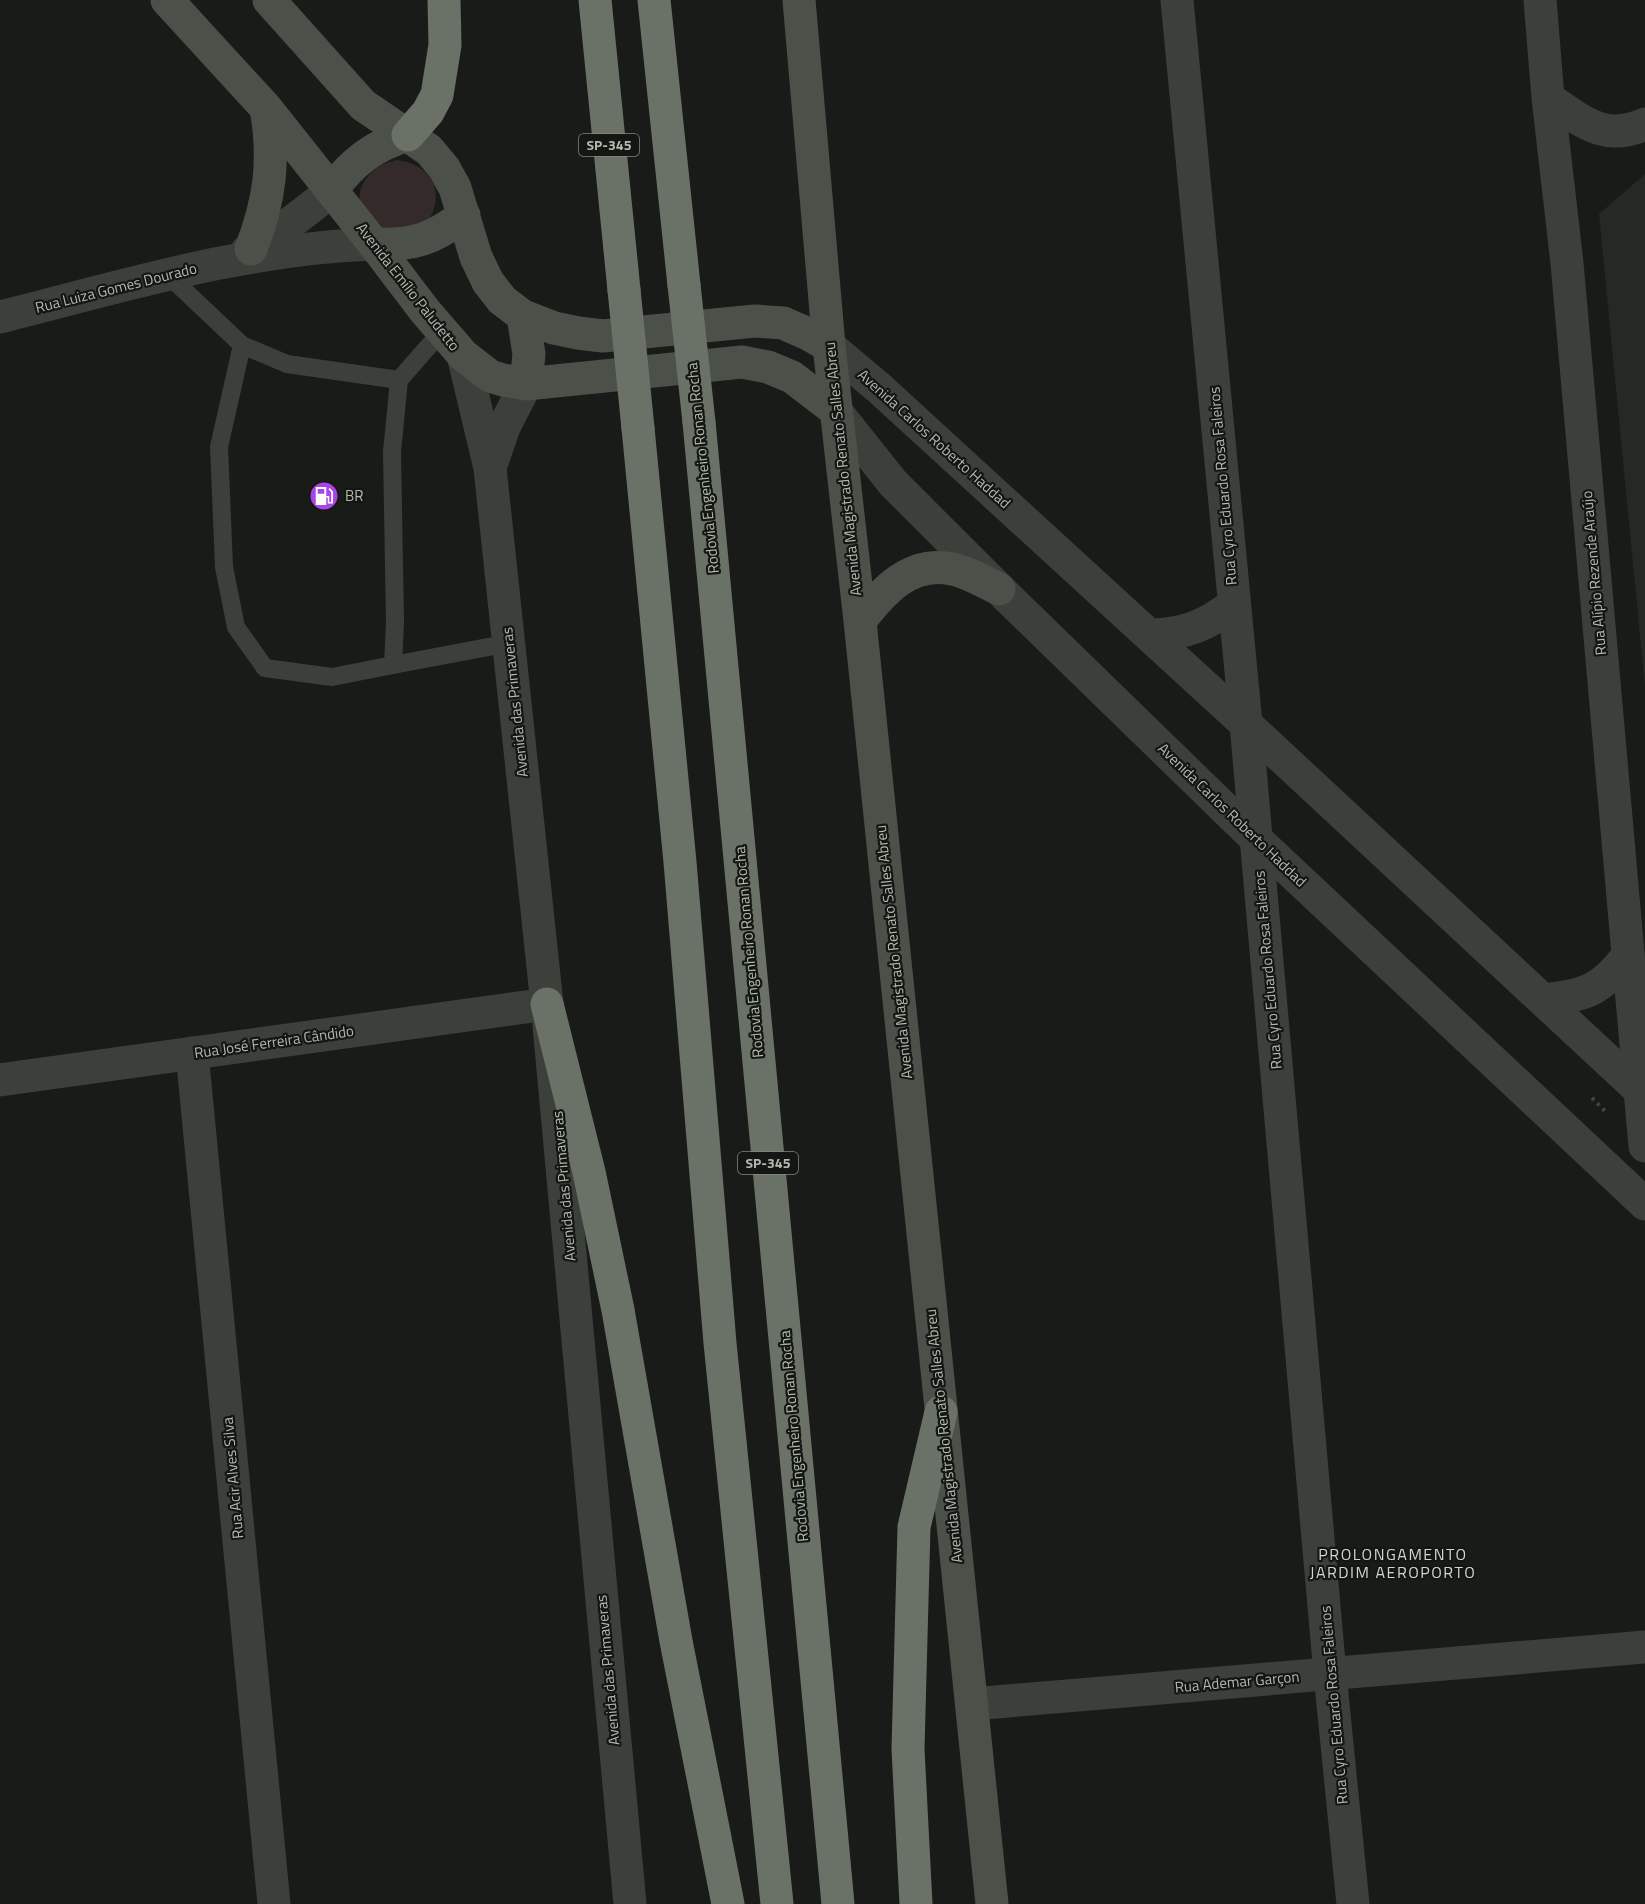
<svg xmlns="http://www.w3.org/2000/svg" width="1645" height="1904" font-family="'Titillium Web',sans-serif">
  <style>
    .built { fill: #252825 }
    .green { fill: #332a29 }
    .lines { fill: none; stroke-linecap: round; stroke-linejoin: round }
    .path { stroke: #424740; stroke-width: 4; stroke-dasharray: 3 4.5; stroke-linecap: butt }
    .service { stroke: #3b403a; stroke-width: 18 }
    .minor { stroke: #3b403a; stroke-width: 33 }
    .tertiary { stroke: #3b403a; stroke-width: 33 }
    .secondary { stroke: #4b5048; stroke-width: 33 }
    .motorway { stroke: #6a7167; stroke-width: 33 }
    .motorway-bridge { stroke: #6a7167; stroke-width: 33 }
    .labels { text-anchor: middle; stroke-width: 4.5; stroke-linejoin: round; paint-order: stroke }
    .shield { fill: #141614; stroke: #82897e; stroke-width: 1.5 }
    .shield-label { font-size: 14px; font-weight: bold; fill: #b1baac }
    .street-label { font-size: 15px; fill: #b1baac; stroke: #141614 }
    .poi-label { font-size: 15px; fill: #b1baac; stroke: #141614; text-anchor: start }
    .neighbourhood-label { font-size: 16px; letter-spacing: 1.5px; fill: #d0d6cd; stroke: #141614 }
  </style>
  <rect width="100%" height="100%" fill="#191b19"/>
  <path class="built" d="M1645,174V687L1599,214Z"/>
  <path class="green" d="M397,160C435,165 447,196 425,226L388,236C381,229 365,219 362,210C352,184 375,164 397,160Z"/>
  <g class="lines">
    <path class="path" d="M1592,1098L1606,1112"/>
    <path class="service" d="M168,275L242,345L287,364L399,380L442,331
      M242,345L219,447L224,567L236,627L265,668L332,677L393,665L395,623L392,452L399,380
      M393,665L509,643"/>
    <path class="minor" d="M1177,0L1246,724L1330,1674L1353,1904
      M1540,0L1548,98L1567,263L1645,1146
      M1548,98C1580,120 1604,143 1645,124
      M247,251C278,233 305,213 332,190
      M0,317C124,286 246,248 374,244
      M192,1053L274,1904
      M0,1080L547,1004
      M972,1704L1645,1647"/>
    <path class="tertiary" d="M829,346L879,388L1246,724L1645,1095
      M463,355L490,468L547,1004L630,1904
      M835,410L893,483L999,589L1256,839L1645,1204
      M490,468L504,427L526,384
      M1150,635C1185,634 1206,626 1234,604
      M1543,1000C1585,996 1602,990 1628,955"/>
    <path class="secondary" d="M167,0L266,108L374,244L425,311L463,355L490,376L503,380L526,384L742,362L768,367L792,377L835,410
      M269,0L363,105L429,150L444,168L455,188L476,257L488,282L502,300L523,316L554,328L578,333L603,336L755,321L783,323L806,333L829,346
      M799,0L829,346L860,621L992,1904
      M332,190C352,162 375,145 408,135
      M374,244C412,246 434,239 464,215
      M251,249C270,200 275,160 266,108
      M523,316L529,354L526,384
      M860,621C882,592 910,560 952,569C968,572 984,582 999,589"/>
    <path class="motorway" d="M595,0L624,290
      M654,0L684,285
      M408,135L428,112L437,95L445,45L444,0
      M699,422L838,1904
      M638,428L680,862L720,1343L777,1904
      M547,1004L589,1172L618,1310L676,1641L728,1904
      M916,1904L908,1749L914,1527L941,1412"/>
    <path class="motorway-bridge" d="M684,285L699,422
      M624,290L638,428"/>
  </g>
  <defs>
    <g id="fuel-disc" transform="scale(1.5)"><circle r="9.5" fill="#a944e9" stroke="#141614"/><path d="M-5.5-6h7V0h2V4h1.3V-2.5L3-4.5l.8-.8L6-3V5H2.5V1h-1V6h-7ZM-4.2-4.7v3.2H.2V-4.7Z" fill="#fff"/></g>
  </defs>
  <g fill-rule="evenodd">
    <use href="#fuel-disc" x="324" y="496"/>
  </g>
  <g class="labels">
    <g class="shield">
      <rect x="579" y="134" width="60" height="22" rx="4.5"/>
      <rect x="738" y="1152" width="60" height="22" rx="4.5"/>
    </g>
    <g class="shield-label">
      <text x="609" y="150">SP-345</text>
      <text x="768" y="1168">SP-345</text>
    </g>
    <g class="street-label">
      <text transform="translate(408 287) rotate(52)" y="5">Avenida Emílio Paludetto</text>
      <text transform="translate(116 288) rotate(-14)" y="5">Rua Luiza Gomes Dourado</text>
      <text transform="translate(934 439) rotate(42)" y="5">Avenida Carlos Roberto Haddad</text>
      <text transform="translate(703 468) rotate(-96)" y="5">Rodovia Engenheiro Ronan Rocha</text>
      <text transform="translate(843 469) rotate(-96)" y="5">Avenida Magistrado Renato Salles Abreu</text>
      <text transform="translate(1223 486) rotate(-95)" y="5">Rua Cyro Eduardo Rosa Faleiros</text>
      <text transform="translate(1594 573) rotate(-95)" y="5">Rua Alípio Rezende Araújo</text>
      <text transform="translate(515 702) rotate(-96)" y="5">Avenida das Primaveras</text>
      <text transform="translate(1232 815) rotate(44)" y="5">Avenida Carlos Roberto Haddad</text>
      <text transform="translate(749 952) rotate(-95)" y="5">Rodovia Engenheiro Ronan Rocha</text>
      <text transform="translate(894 952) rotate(-96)" y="5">Avenida Magistrado Renato Salles Abreu</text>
      <text transform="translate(1268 970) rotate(-95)" y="5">Rua Cyro Eduardo Rosa Faleiros</text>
      <text transform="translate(274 1042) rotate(-8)" y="5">Rua José Ferreira Cândido</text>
      <text transform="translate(564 1186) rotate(-95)" y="5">Avenida das Primaveras</text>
      <text transform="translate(794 1436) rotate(-95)" y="5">Rodovia Engenheiro Ronan Rocha</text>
      <text transform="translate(944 1436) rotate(-96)" y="5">Avenida Magistrado Renato Salles Abreu</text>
      <text transform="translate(233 1478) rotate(-95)" y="5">Rua Acir Alves Silva</text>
      <text transform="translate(608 1670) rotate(-95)" y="5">Avenida das Primaveras</text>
      <text transform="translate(1237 1682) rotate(-5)" y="5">Rua Ademar Garçon</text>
      <text transform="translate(1334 1705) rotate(-95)" y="5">Rua Cyro Eduardo Rosa Faleiros</text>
    </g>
    <g class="poi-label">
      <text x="345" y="501">BR</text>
    </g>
    <g class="neighbourhood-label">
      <text x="1393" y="1560">PROLONGAMENTO<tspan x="1393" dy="18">JARDIM AEROPORTO</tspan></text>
    </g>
  </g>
</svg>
